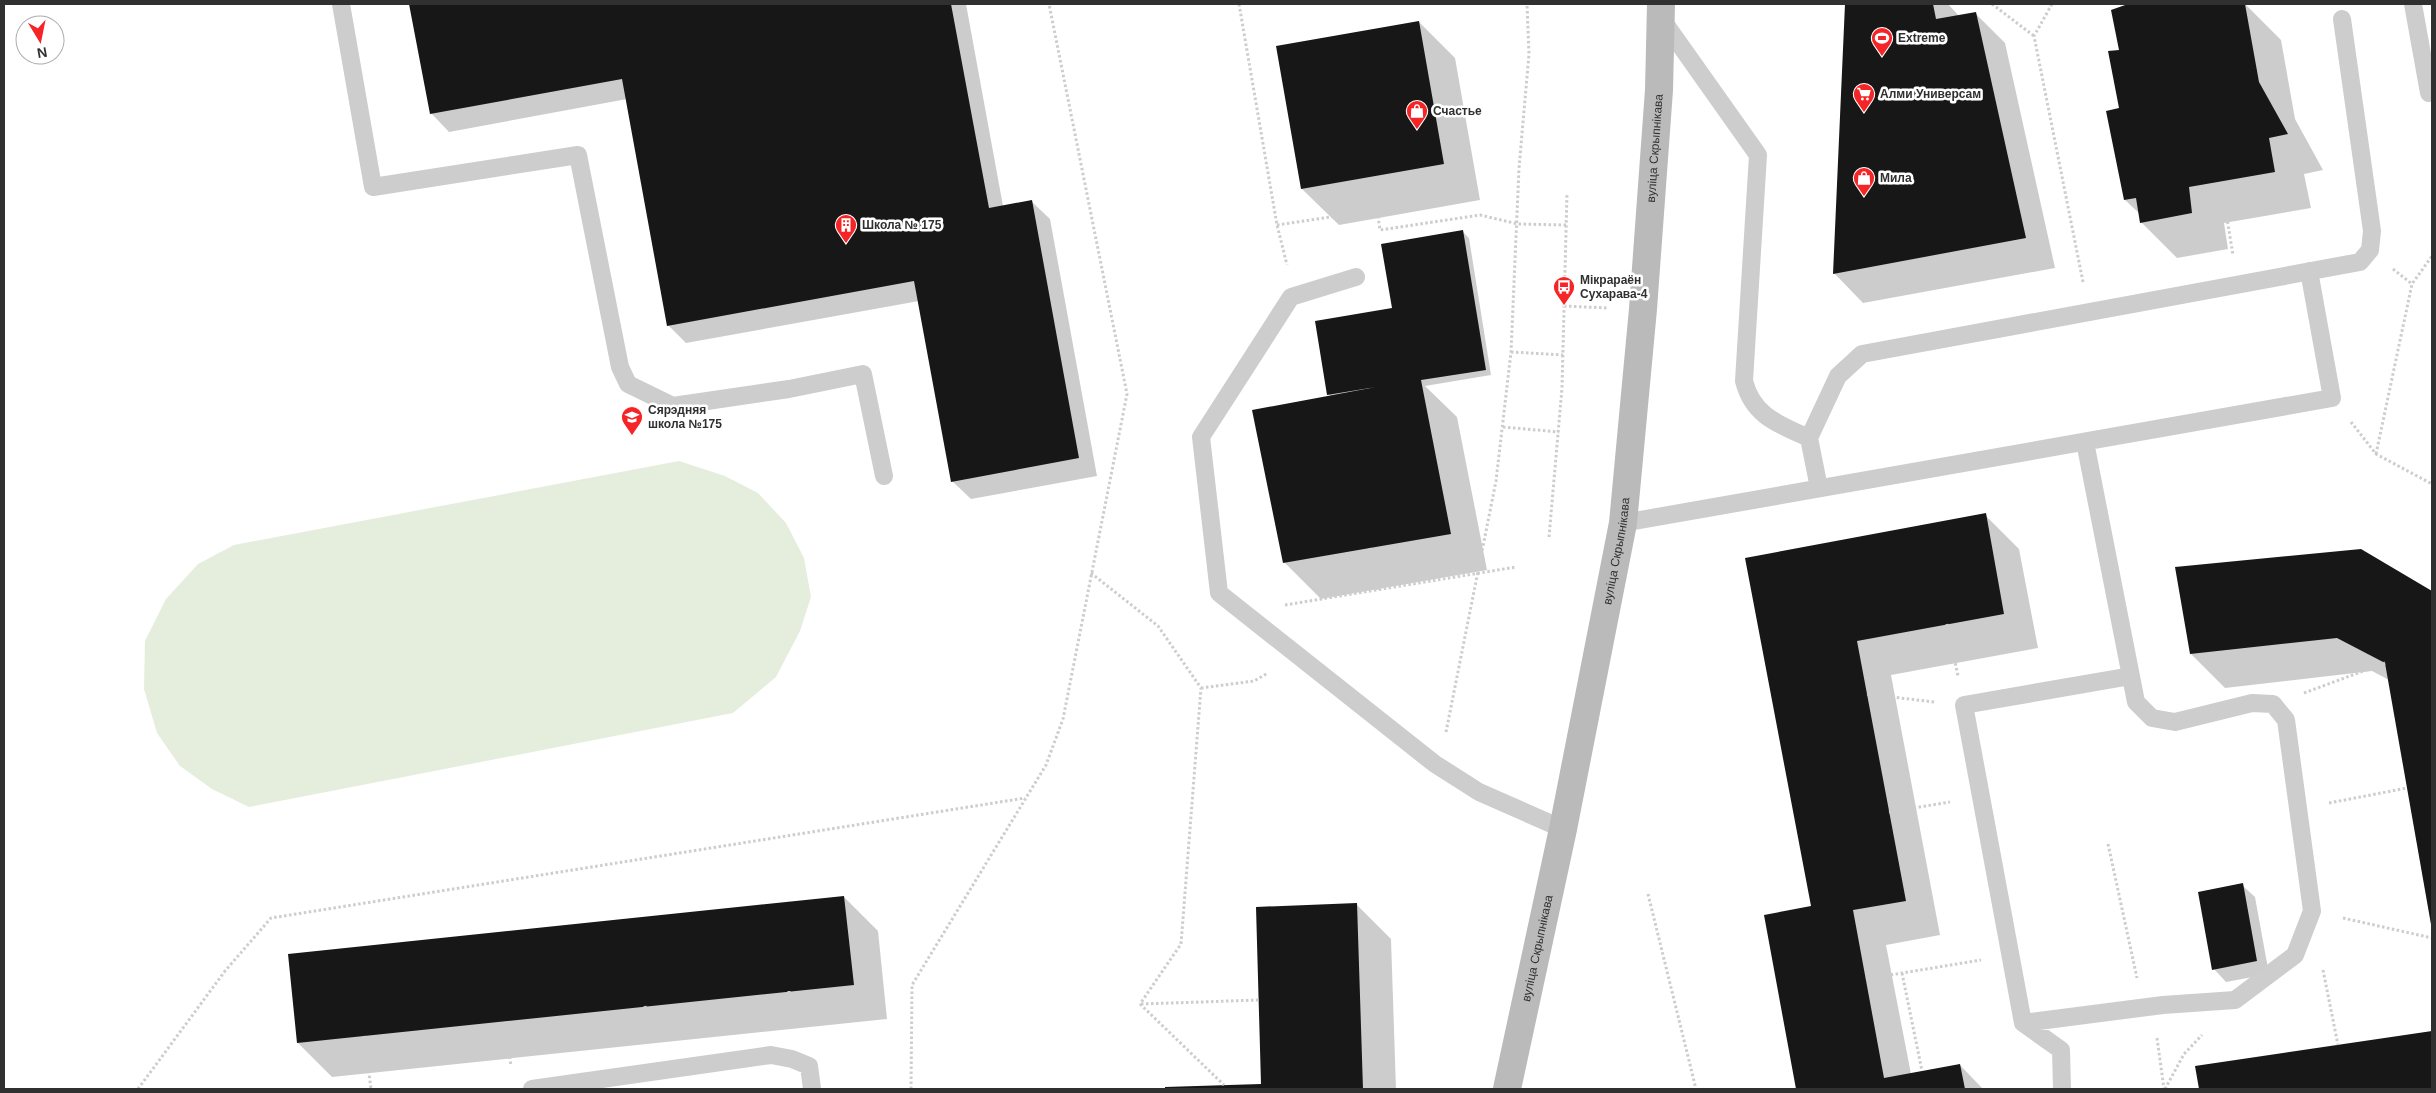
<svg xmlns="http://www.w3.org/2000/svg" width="2436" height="1093" font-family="Arial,sans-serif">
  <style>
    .green { fill: #e5eedd }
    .shadow { fill: #0003 }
    .building { fill: #171717 }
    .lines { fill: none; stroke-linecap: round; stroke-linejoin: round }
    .path { stroke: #cdcdcd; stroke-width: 3; stroke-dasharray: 2.5 2.5; stroke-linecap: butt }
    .lane { stroke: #cdcdcd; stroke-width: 18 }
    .secondary { stroke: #bababa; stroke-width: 28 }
    .labels { text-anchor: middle; stroke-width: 5; stroke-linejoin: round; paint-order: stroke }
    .poi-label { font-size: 12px; font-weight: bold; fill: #303030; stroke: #fff; text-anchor: start }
    .street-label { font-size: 12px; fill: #303030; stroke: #fff }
  </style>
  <rect width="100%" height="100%" fill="#fff"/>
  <path class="green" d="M679,461L725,476L758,493L786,523L804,558L811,597L800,631L776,677L733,713L249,807L212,789L180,766L157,733L144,689L145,641L166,599L198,564L234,545Z"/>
  <path class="shadow" d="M411,4H966L1003,206L1031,201L1050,219L1097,476L971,499L952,481L919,301L686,343L668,325L627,99L449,132L431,113Z
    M1846,4H1948L1959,16L1976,14L2005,43L2055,268L1863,303L1834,273Z
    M2132,4H2245L2281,40L2295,119L2323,170L2304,174L2311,208L2224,223L2228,249L2177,258L2141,222L2140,214L2125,200L2121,51L2113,11Z
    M1419,22L1455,58L1480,200L1339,225L1302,189L1277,47Z
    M1463,232L1469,238L1491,375L1425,386L1457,417L1487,570L1321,599L1285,563L1331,397L1328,394L1393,310Z
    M1985,515L2019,549L2038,648L1891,675L1940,935L1886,945L1911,1074L1960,1065L1983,1089H1797L1765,916L1812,907L1747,559Z
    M2361,551L2432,593V929L2389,680L2372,671L2225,688L2191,654Z
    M2242,885L2255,897L2269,974L2226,982L2214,969Z
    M844,897L878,931L887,1019L332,1077L298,1043Z
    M1356,904L1391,939L1396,1089H1166L1263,1085Z
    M2432,1032V1089H2200L2197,1067Z"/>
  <path class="building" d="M409,4H951L989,208L1032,200L1079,458L951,482L914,281L667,326L622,79L430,114Z
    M1845,4H1933L1936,19L1976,12L2026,238L1833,274Z
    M2128,4H2245L2259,82L2288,134L2269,138L2275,172L2189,187L2192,213L2140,223L2136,198L2124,200L2106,111L2119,108L2108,51L2119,50L2111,10Z
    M1419,21L1444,164L1301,189L1276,46Z
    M1463,230L1486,370L1421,380L1451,534L1283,563L1252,410L1376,387L1327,395L1315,321L1392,308L1381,244Z
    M1986,513L2004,614L1857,641L1906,901L1853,910L1884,1078L1960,1064L1965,1089H1796L1764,915L1811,906L1745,558Z
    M2361,549L2432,591V930L2385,663L2337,638L2190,654L2175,567Z
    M2243,883L2257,961L2212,970L2198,892Z
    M844,896L854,985L297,1043L288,954Z
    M1357,903L1363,1089H1165V1087L1261,1084L1256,907Z
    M2432,1031V1089H2199L2195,1066Z"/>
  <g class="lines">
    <path class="path" d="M1239,4L1277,225L1287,265
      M1992,4L2034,36
      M2052,4L2034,36L2083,282
      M1378,176L1377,210L1380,230L1480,215L1518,224L1566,225
      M2221,182L2233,255
      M1277,225L1377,210
      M2393,269L2412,284
      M1564,306L1608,308
      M1511,352L1563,355
      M2351,422L2376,454L2432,484
      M1503,427L1559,432
      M2376,454L2412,284L2432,256
      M1549,537L1562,388L1567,193
      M1370,548L1378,590
      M1091,573L1158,626L1201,688L1181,944L1140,1004
      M1285,605L1516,567
      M1947,624L1958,676
      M2274,673L2275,644
      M1201,688L1254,681L1268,673
      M2304,693L2385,663
      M1867,694L1934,702
      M1446,732L1496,481L1511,352L1519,168L1529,54L1527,4
      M2329,803L2407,788
      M1889,812L1950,802
      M2108,844L2137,978
      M1648,894L1696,1089
      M2343,918L2432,938
      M2323,970L2338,1045
      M1902,973L1922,1071
      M1866,979L1981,960
      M789,991L790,1028
      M1140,1004L1224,1085
      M1141,1004L1259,1000
      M645,1006L649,1040
      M504,1022L511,1066
      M364,1036L371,1089
      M2157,1038L2164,1089
      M138,1089L225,971L271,918L1025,798
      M911,1089L912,985L1046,765L1063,719L1127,394L1049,4
      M2165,1089L2184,1054L2202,1035"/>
    <path class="lane" d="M341,4L373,187L578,155L620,367L628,384L673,406L789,389L863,374L884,476
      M2413,4L2429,93
      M1661,18L1758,155L1744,381C1753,416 1778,424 1809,438
      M1356,277L1291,297L1201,437L1219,593L1435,764L1479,792L1563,829
      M1819,488L1809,438L1838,376L1862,354L2360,262L2370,250L2372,231L2342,19
      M1623,523L2332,398L2309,271
      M2023,1023L2163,1005L2235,1000L2295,955L2312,911L2286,720L2273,704L2252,703L2175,722L2152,718L2136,702L2085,442
      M532,1089L771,1055L792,1059L809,1066L812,1089
      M2062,1089L2061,1050L2023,1023L1964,705L2131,676"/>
    <path class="secondary" id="s1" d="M1507,1089L1563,829L1623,523L1643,309L1659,90L1661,4"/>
  </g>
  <defs>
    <g id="stadium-pin" transform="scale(1.125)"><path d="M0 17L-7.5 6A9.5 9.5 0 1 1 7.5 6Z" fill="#f52426" stroke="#fff"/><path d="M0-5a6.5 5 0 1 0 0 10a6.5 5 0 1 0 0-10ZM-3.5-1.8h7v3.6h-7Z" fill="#fff"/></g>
    <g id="supermarket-pin" transform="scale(1.125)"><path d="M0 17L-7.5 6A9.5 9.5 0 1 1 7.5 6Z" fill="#f52426" stroke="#fff"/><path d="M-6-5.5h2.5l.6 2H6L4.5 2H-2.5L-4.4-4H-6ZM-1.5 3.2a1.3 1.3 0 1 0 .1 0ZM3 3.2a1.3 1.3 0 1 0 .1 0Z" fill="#fff"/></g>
    <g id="shop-pin" transform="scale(1.125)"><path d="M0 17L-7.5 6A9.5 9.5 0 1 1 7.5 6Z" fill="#f52426" stroke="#fff"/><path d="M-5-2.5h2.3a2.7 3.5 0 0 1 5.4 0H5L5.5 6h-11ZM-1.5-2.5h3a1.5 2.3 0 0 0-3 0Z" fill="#fff"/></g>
    <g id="building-pin" transform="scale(1.125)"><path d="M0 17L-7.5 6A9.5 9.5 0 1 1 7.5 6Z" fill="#f52426" stroke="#fff"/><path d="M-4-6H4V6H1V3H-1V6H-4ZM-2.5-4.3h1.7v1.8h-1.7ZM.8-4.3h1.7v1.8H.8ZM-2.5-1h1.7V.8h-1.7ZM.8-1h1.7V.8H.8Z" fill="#fff"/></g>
    <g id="bus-pin" transform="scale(1.125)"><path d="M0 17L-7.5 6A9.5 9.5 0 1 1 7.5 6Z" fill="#f52426" stroke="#fff"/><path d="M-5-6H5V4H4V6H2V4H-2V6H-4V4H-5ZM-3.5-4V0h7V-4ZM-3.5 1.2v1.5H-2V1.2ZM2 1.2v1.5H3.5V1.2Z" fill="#fff"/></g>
    <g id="school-pin" transform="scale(1.125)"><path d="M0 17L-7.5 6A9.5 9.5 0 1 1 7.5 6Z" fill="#f52426" stroke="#fff"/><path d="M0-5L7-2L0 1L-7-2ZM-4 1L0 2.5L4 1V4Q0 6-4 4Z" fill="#fff"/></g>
  </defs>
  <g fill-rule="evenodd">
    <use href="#stadium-pin" x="1882" y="38"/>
    <use href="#supermarket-pin" x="1864" y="94"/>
    <use href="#shop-pin" x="1417" y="111"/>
    <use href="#shop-pin" x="1864" y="178"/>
    <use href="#building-pin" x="846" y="225"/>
    <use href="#bus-pin" x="1564" y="287"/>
    <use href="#school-pin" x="632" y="417"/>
  </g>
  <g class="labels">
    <g class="poi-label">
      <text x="1898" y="42">Extreme</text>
      <text x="1880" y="98">Алми Универсам</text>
      <text x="1433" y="115">Счастье</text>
      <text x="1880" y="182">Мила</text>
      <text x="862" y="229">Школа № 175</text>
      <text x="1580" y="284">Мікрараён<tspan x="1580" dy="14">Сухарава-4</tspan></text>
      <text x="648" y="414">Сярэдняя<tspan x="648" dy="14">школа №175</tspan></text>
    </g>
    <g class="street-label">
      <text dy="4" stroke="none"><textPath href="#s1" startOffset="954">вуліца Скрыпнікава</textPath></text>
      <text dy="4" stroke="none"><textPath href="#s1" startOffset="549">вуліца Скрыпнікава</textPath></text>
      <text dy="4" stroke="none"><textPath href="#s1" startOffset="144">вуліца Скрыпнікава</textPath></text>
    </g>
  </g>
  <rect width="2436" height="1093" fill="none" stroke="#303030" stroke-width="10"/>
  <g transform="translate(40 40) rotate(170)"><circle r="24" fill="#ffffff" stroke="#acacac"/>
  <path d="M0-4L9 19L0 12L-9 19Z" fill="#f52426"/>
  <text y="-8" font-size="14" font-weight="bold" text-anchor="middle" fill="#303030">N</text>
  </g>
</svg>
